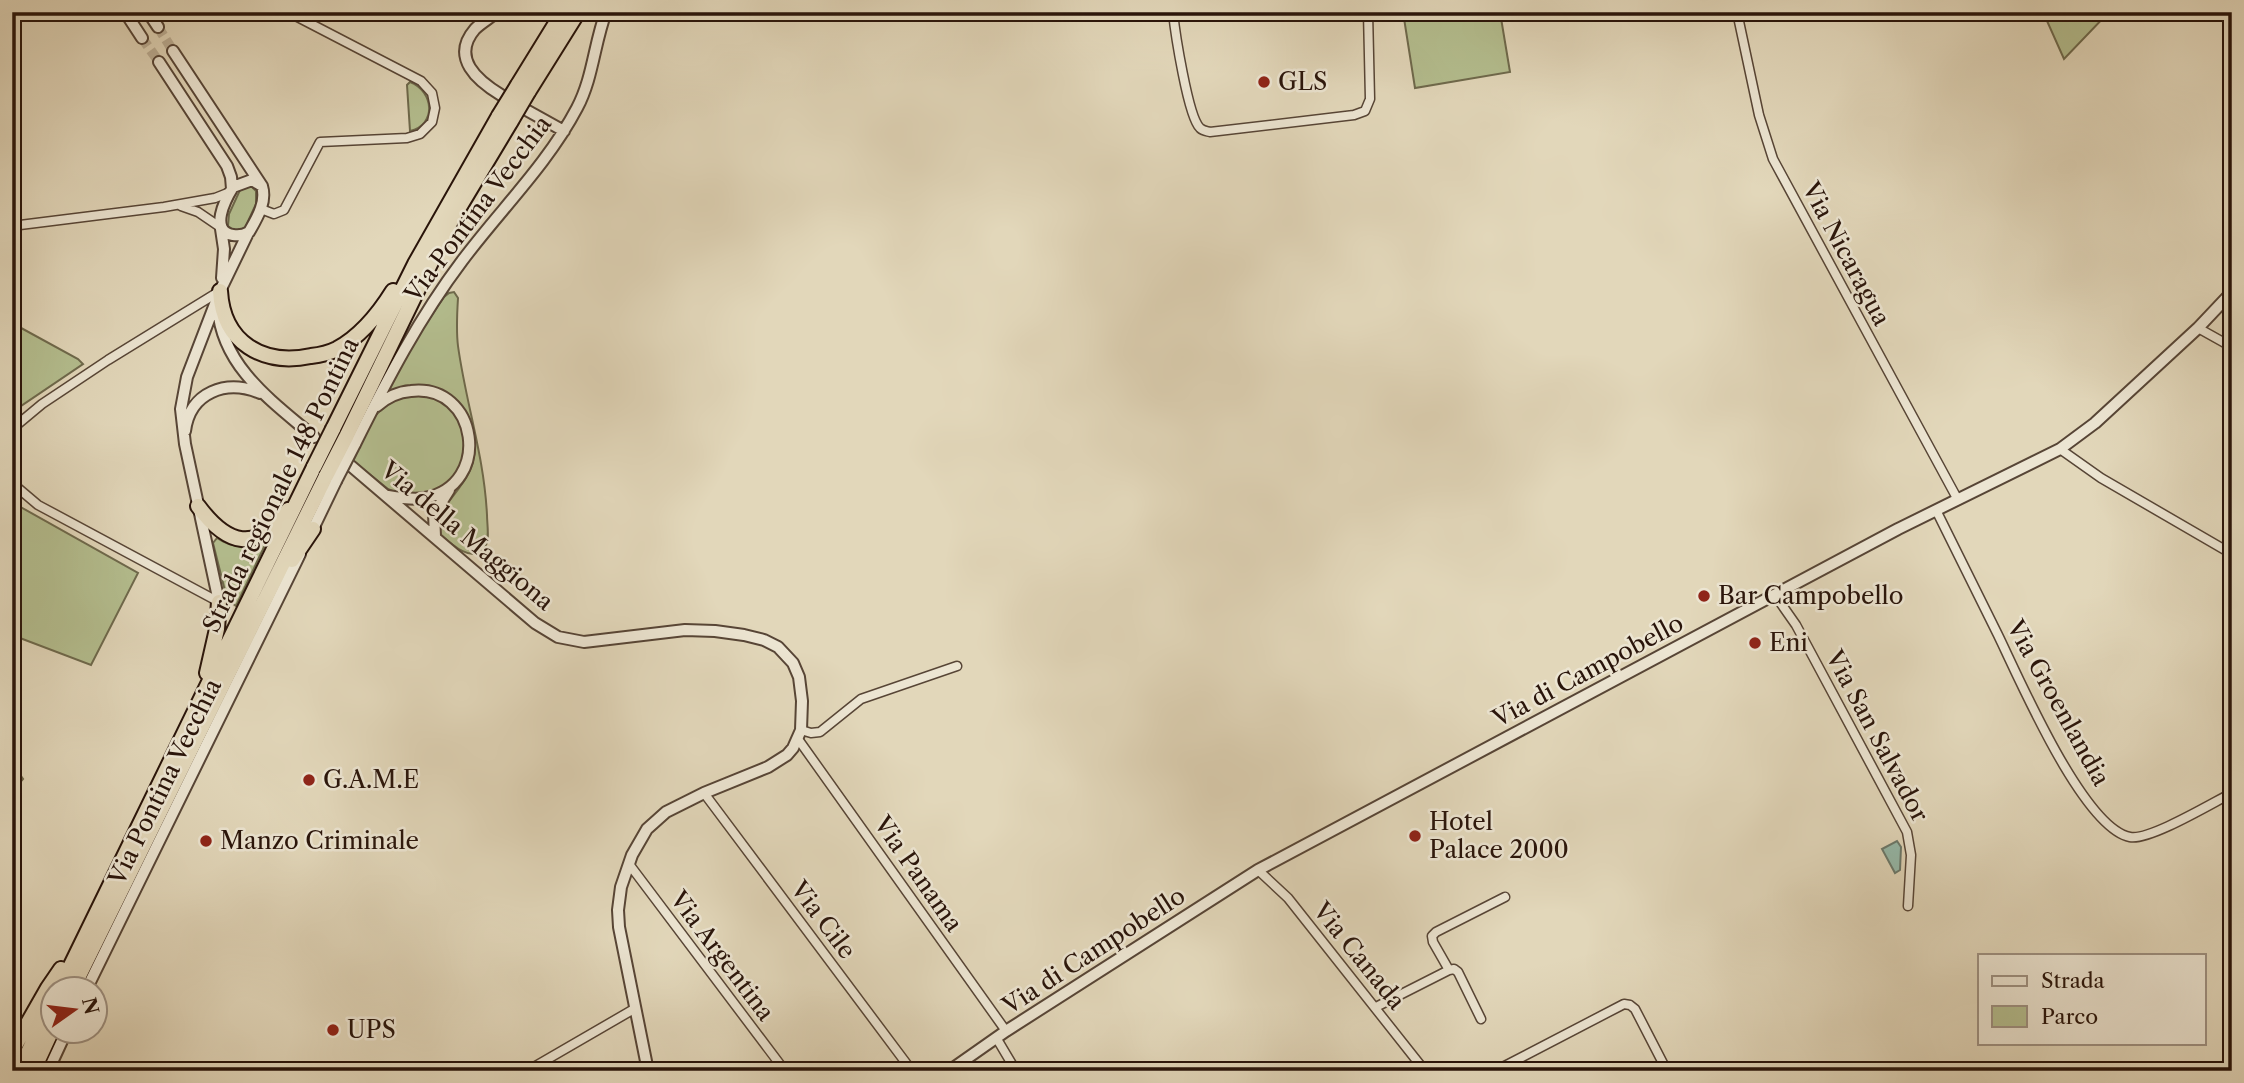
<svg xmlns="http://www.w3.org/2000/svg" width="2244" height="1083" font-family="'Libre Caslon Text',serif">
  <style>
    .green { fill: #b4be8f; stroke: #6e694c; stroke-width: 2 }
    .water { fill: #95baab; stroke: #6a786b; stroke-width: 2 }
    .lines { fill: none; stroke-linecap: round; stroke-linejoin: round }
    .tertiary-tunnel { stroke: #bdb097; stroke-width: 10; stroke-dasharray: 10 5; stroke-linecap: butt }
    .minor-casing { stroke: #574536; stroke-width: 11 }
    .tertiary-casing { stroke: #574536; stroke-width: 14 }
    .trunk-casing { stroke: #29140a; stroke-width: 18 }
    .minor { stroke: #ece5d2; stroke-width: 8 }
    .tertiary { stroke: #ece5d2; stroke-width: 10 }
    .trunk { stroke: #e2d7ba; stroke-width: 14 }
    .tertiary-bridge-casing { stroke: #574536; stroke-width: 14; stroke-linecap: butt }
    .trunk-bridge-casing { stroke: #29140a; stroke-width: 18; stroke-linecap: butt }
    .tertiary-bridge { stroke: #ece5d2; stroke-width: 10 }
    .trunk-bridge { stroke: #e2d7ba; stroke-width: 14 }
    .poi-dot { fill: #8f2418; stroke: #ece5d2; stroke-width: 2.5 }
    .labels { text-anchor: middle; stroke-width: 5; stroke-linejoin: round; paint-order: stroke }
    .poi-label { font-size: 24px; fill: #29140a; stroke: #ece5d2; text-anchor: start }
    .street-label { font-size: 24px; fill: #29140a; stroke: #ece5d2 }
  </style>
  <rect width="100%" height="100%" fill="#e2d7ba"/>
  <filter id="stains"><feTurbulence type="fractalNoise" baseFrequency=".00286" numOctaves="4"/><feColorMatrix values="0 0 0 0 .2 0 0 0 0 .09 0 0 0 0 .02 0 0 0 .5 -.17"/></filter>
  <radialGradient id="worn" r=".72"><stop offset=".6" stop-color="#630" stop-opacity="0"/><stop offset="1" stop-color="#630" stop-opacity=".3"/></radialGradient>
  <path class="green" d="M1403,12H1500L1510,72L1415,88Z
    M2043,12H2109L2064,59Z
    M410,82C434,91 437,125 410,131L407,85Z
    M250,185L256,191V204L244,230L235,231L228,226L229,214L240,190Z
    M454,292L458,298C457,314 456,330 458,346C466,404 484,455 487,515C487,525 490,539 485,547C473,565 450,543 440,534L438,517C448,500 464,486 471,468C485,430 460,387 419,386C408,385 397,390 387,393L386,390L415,340L444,297L449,293Z
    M12,323L78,359L83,364L12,412Z
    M406,395L432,397L449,406L464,429V463L450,483L425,496L397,493L388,489L353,461C369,427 369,410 406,395Z
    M17,505L138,573L91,665L12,635V508Z
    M217,538C233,549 248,548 266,543L236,606L232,603H228L213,543Z
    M12,755C18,763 17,772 23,779L12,792Z"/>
  <path class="water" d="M1897,841L1901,847L1900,870L1895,873L1882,849Z"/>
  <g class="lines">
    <path class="tertiary-tunnel" d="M158,27L173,51
      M142,38L159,62"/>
    <g class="minor-casing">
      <path id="minor" d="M1173,12C1175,32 1188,117 1200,128C1203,131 1206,131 1210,132L1354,115L1365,111L1370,99L1368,12
        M1737,12L1759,115L1773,159L1958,500
        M181,206L198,212L220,227
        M261,209L274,214L284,210L320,142L407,138L420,134L432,122L435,108L432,93L421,81L288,12
        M12,226L164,207L215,198L230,192
        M2198,328L2232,347
        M12,429L42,404L108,360L220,291
        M2060,449L2101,478L2232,554
        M12,483L38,505L219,602
        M1936,510C1957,552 1977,593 1998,635C2019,678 2083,828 2130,837C2149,841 2212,803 2232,793
        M1775,595L1796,625L1907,832L1911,855L1908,906
        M801,730L811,733L820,732L861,699L957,666
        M798,739L1006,1031
        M704,793L912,1071
        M629,864L785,1071
        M1258,870L1288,898L1425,1071
        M1376,1007L1449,970
        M1481,1019L1458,972L1454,969L1449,970L1433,942L1432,936L1436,932L1505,897
        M997,1039L1016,1071
        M527,1071L634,1009
        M1495,1071L1624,1004L1630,1005L1635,1009L1667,1071"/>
    </g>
    <g class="tertiary-casing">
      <path id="tertiary" d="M125,12L142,38
        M148,12L158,27
        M497,12C490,18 481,23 475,29C450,58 478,81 501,95
        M173,51L262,186C267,202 257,218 249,232C244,235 239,236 233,235C209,231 225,200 233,187L252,180L262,186
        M159,62L227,166L231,177L232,189
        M528,111L564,131
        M221,229L224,249L222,278
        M218,308C222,367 273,402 314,437
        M377,406C387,397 398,392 411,391C478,383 493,485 425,498C413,500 400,498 388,496
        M185,431C190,392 226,379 260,393
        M355,444C387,380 419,318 462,261C500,210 547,165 577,108C593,78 594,44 606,12
        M351,466L535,623L558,637L584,642L685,630L715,631L744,635L764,640L778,647L793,663L799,677L802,701L801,730L793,748L787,755L768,767L704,793L666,812L647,829L632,855L621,887L618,910L619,927L648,1071
        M311,533L336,481
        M435,536L434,514L449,490
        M219,602L185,444L181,409L187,377L220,291L248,233
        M87,988L300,554
        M48,1071L67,1030
        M949,1071L1006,1031L1258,870L1898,529L2060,449L2095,423L2198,328L2232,292"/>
    </g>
    <g class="trunk-casing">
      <path id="trunk" d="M518,85L563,12
        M528,92L578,12
        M220,291C223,343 263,366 311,356C320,355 329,353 337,349C361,336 378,315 393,291
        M333,429L415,264L499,116
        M346,437L451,221L511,121
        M198,506C227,545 256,554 288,510
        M292,560L313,529
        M207,673L217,629L219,602
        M60,988L314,467
        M73,988L326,476
        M12,1051L48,988L61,969
        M19,1071L52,1003
        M33,1071L52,1030"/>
    </g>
    <use href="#minor" class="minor"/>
    <use href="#tertiary" class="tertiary"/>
    <use href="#trunk" class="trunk"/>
    <g class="tertiary-bridge-casing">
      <path id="tertiary-bridge" d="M336,481L355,444"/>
    </g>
    <g class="trunk-bridge-casing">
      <path id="trunk-bridge" d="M499,116L518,85
        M511,121L528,92
        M314,467L333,429
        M326,476L346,437"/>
    </g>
    <use href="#tertiary-bridge" class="tertiary-bridge"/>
    <use href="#trunk-bridge" class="trunk-bridge"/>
  </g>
  <g class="poi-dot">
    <circle cx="1264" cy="82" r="7"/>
    <circle cx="1704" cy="596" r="7"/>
    <circle cx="1755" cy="643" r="7"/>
    <circle cx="309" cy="780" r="7"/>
    <circle cx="1415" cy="836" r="7"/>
    <circle cx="206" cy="841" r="7"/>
    <circle cx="333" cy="1030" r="7"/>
  </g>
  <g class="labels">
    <g class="poi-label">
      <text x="1278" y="90">GLS</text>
      <text x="1718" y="604">Bar Campobello</text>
      <text x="1769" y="651">Eni</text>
      <text x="323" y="788">G.A.M.E</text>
      <text x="1429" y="830">Hotel<tspan x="1429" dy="28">Palace 2000</tspan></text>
      <text x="220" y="849">Manzo Criminale</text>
      <text x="347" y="1038">UPS</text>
    </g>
    <g class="street-label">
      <text transform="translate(478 209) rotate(-53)" y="8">Via Pontina Vecchia</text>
      <text transform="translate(1846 254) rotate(62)" y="8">Via Nicaragua</text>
      <text transform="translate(281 485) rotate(-64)" y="8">Strada regionale 148 Pontina</text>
      <text transform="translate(467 536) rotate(40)" y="8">Via della Maggiona</text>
      <text transform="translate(1588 671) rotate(-28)" y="8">Via di Campobello</text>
      <text transform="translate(2058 703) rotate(61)" y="8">Via Groenlandia</text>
      <text transform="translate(1877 736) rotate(62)" y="8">Via San Salvador</text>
      <text transform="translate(165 782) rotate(-64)" y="8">Via Pontina Vecchia</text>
      <text transform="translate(918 874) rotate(55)" y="8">Via Panama</text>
      <text transform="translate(823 920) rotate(53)" y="8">Via Cile</text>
      <text transform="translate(1094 951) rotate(-33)" y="8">Via di Campobello</text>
      <text transform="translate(722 956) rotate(53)" y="8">Via Argentina</text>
      <text transform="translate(1359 956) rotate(51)" y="8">Via Canada</text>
    </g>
  </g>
  <rect width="2244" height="1083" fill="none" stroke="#e2d7ba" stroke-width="42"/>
  <rect x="14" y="14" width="2216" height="1055" fill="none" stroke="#29140a" stroke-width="3.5"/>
  <rect x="21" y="21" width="2202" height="1041" fill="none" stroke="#29140a" stroke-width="2"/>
  <rect x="1978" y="954" width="228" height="91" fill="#ece5d2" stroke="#9e9182" stroke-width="2"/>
  <rect x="1992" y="976" width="35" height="10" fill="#ece5d2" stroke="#9e9182" stroke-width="2"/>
  <text x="2041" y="988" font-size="21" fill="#29140a">Strada</text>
  <rect x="1992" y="1006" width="35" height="21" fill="#b4be8f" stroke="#9e9182" stroke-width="2"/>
  <text x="2041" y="1024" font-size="21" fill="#29140a">Parco</text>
  <g transform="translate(74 1010) rotate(76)"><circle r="33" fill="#ece5d2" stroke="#9e9182" stroke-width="2"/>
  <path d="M0-5L12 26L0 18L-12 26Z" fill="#8f2418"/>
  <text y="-10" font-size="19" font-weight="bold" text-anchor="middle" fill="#29140a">N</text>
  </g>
  <rect width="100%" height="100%" filter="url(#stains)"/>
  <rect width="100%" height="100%" fill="url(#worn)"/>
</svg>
